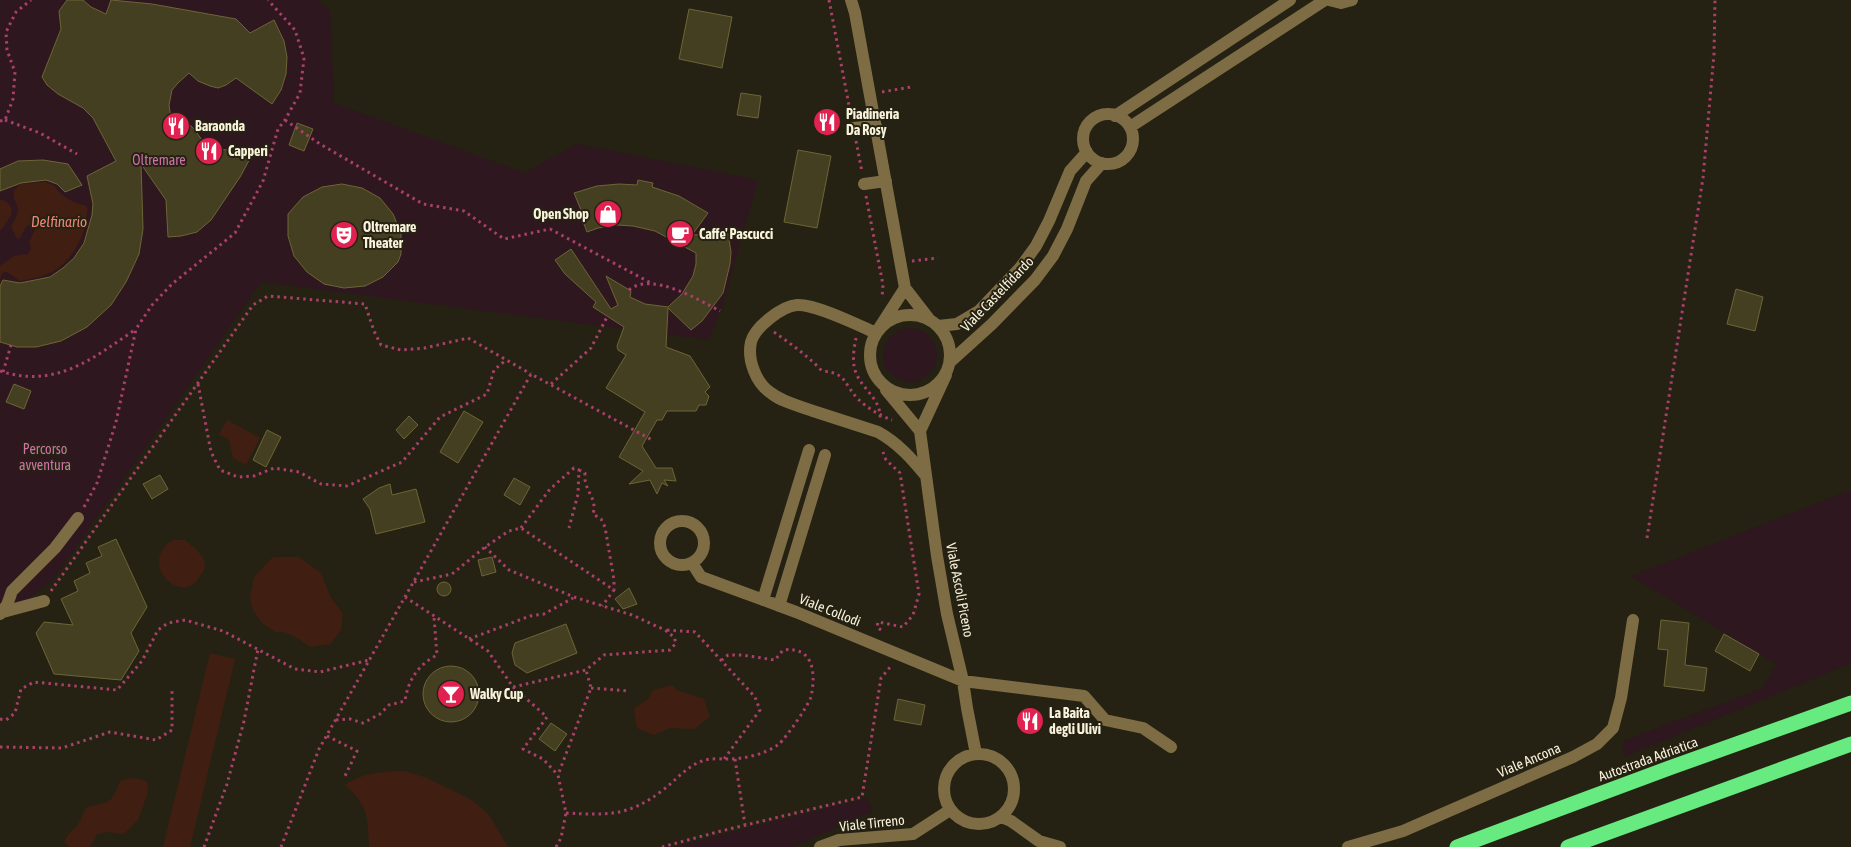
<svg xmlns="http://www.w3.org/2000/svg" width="1851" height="847" font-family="'Asap Condensed',sans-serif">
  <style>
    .green { fill: #2f1720 }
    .water { fill: #401f12 }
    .building { fill: #443f21; stroke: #6d6536 }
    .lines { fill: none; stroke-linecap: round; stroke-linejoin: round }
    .path { stroke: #aa406a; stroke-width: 3; stroke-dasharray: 2.5 4; stroke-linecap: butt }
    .minor { stroke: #7e6d44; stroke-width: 12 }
    .highway { stroke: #67ea7f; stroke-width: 15 }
    .labels { text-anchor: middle; stroke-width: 4; stroke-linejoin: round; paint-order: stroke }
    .poi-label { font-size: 14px; font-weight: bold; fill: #faf3dc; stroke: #252213; text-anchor: start }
    .park-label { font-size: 14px; fill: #d171aa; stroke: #252213 }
    .street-label { font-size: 14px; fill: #faf3dc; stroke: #252213 }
    .water-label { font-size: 15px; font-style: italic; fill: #ed8677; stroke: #252213 }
  </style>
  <rect width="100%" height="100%" fill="#252213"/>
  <path class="green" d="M0,0H317L330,10L334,103L524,173L577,144L758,180L723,304L709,340L261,282L53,580L0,620Z
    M883 355a27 27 0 1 1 54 0a27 27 0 1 1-54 0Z
    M1851,490V663L1624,757L1623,741L1763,688L1776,664L1631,576Z
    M867,798L873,811L793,847H675Z"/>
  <path class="water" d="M45,182C58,186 55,189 64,196C71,202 79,204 87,206C89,231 72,265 47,274C39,278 29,279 20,281L7,272H4L1,275L0,284V266L14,256L28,254L31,249L29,242L35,230L32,225H28L24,230L21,237L17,239L11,226C26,203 12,208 14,190L21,184Z
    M0,199C20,206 10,219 0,231Z
    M227,420L260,438L246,465L233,458L229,440L219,434Z
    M174,540H185C194,548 212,560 202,573C199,577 196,583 192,585C175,595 149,570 163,549C167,544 168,542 174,540Z
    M273,557H299L321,573L330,596L343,614L341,630L330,644L311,647L297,638L284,632H275L262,623L253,610L250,597L254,577Z
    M210,653L235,659L190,847H163Z
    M673,685L676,690L704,699L710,717L694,729L670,728L654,735L637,728L634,709L649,698L653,690Z
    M404,771L427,778L472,800L489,815L508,847H369C368,817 368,805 345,785C363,772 383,772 404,771Z
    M130,778L140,779L147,782L148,792L138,820L124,834L106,832L97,834L90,847H70L64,843C68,831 73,832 79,823C82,818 83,812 87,807C109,802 111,805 120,781Z"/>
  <path class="building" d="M67,0H83L91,7L106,14L111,0L152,4L236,19L250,33L274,20L284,41L287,57L286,74L281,90L272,104L236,78L226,85L218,88L210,86L198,81L189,73L178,83L172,90L169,105L171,119L187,122L194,129L208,148L237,151L252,155L240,177L211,220L197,232L181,236L168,237L166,200L141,164L143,229L139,254L126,282L111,305L87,327L61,341L36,347H17L0,342V286L3,280L20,283L50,277L63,268L74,258L84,243L92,215L93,204L87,176L116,161L93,118L83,108L58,94L47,85L42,77L61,29L59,11Z
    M689,9L732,17L722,68L679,59Z
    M741,93L761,96L758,118L737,115Z
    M820,113L837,117L834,131L817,128Z
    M297,123L313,129L304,151L289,145Z
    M798,150L831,156L817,228L784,222Z
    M43,160L68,164L82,185L65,192L57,184L46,180L21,183L0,191V169L18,161Z
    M638,180L653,183L652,187L679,196L708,213L692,235L728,233L731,252L730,264L723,293L702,321L691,330L668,308L666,347L690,356L710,387L705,392L709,396L706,405H699L696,411H667L662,420H657L642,446L656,468H672L676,481L664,480L668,486L662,483L657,494L650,480L629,484L643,471L619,457L645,412L606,388L626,355L618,350L617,346L624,327L593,307L596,302L565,274L555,260L571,249L611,309L618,305L606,276L631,291L630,297L645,304L668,307L682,294L693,276L696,264V253L655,231L633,226L617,225L598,228L587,232L581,216L583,215L574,193L597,186L619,184L637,185Z
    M342,184L362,188L380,198L393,214L401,233V254L398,262L383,277L365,286L344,288L324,284L307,272L294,256L288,236V214L303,197L322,187Z
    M1736,289L1763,297L1755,331L1727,324Z
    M14,384L31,391L24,409L6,402Z
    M464,411L483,422L458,463L440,452Z
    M409,416L418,425L404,439L396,430Z
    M267,430L281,437L266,467L253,460Z
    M160,475L168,489L152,499L143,484Z
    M514,478L530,487L520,505L504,495Z
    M390,484L392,495L416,489L425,522L376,534L370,509L363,499L379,488Z
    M116,539L147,607L131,633L139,651L121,680L54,674L36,633L44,622L73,625L61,599L78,591L74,581L90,573L86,563L102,556L98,547Z
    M492,557L496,572L482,576L478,560Z
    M437 589a7 7 0 1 1 14 0a7 7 0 1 1-14 0Z
    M629,588L637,604L623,609L615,599Z
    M1661,620L1689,623L1685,665L1707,668L1704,691L1664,686L1668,650L1658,649Z
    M566,624L577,653L527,673L515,665L512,653L515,643Z
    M1724,634L1759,654L1750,671L1715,651Z
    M423 694a28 28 0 1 1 56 0a28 28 0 1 1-56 0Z
    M898,699L925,705L921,725L894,720Z
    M551,723L567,734L555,751L539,739Z"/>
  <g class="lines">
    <path class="path" d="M829,0L851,116
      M882,92L911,87
      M5,120L40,133L77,154
      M285,120L320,144L423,204L464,211L504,239L550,229L651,283
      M0,121L5,120L13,99L15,72L7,50L6,32L16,12L31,0
      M856,141L862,172
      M866,196L883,285L882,298
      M912,261L938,258
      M629,290C651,271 699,300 720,311
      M774,332C791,344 808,356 822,371C847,373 843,383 858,399C867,408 881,416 892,420
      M856,338C854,348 852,360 855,370C860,388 882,399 880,419
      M0,371C56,389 92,359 136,329
      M3,372L11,345
      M198,384L211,452L220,470L238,477L254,476L274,468L299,472L321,484L347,486L402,462L440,417L487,394L494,370L506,360
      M551,384L591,348L607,317
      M579,470L585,473C583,491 598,497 593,514L601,519L605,527L614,580V589
      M84,507L97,483L116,422L136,329L152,305L172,284L235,233L263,181L278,129L285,120L300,93L304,58L295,30L268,0
      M521,528L550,489L574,468L579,470L578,494L569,528
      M1647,538L1703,178L1714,54L1715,0
      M414,582L452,574L485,547L509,531L521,528L614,590L602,606
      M51,591L253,305L268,296L365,304L374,331L381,345L401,350L425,348L468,338L531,374
      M405,597L488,651L513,687L586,670L604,655L670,650L676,643L674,637L665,630L632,615L574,597L509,570L485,547
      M667,630L695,632L755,697L760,710L724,759
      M881,630L877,627L878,622L903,627L913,615L919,594L900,473L886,460L883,452
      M469,639L530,616L544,614L573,598
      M513,687L547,717L523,749L543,759L558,775
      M591,688L628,691
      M0,719L6,720L15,713L21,689L34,682L117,690L142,661L158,630L168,623L185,620L223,631L295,669L320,672L369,660
      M336,720L350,719L363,723L380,714L389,705L405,701C408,680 418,665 437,655L434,617
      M327,736L357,751L345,776
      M0,747L62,748L110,732L156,740L172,730V689
      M735,759L745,825
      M566,813C607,815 628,817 663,790C676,780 686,767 702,761C709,758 720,759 728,759C744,759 766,754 779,744C786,738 808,706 811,697C816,673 814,646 783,650L775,660L742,655H728L722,660
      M204,847L227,784L244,721L258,649
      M281,847L319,749L531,374L654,441
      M556,847L561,838L566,813L558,775L591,688L586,670
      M662,847L721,831L862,797L881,678L891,666"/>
    <path class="minor" d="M851,0L855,13L905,288L929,319
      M1329,0L1341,3L1352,0
      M1083 139a25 25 0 1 1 50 0a25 25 0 1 1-50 0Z
      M1115,116L1290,0
      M1130,127L1325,0
      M853,128L876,126
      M864,184L886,181
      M905,288L876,333C858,325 816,304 797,305C782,306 755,327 751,342C747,360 756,383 771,393C782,402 799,406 813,411C835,418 857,425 878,432C898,443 912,459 926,476
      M870 355a40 40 0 1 1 80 0a40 40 0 1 1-80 0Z
      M938,326L957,324L979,311L1020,268L1036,246L1049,221L1070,171L1087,152
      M950,362L992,324L1035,280L1053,256L1067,229L1086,181L1102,163
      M946,375L920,431L937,556L947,614L963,681L967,708L976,754
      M886,390L920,431
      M660 543a22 22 0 1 1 44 0a22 22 0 1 1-44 0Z
      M692,563L701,577L796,612L963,681L1084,696L1105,720L1143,728L1171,747
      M763,600L809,450
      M779,606L825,455
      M3,612L44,601
      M0,614L7,605L12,591L55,548L78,518
      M944 789a35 35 0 1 1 70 0a35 35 0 1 1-70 0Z
      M1001,817L1011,821L1039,841L1060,847
      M820,847L839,840L913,834L950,810
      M1348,847L1403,831L1573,757L1597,744L1613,728L1621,698L1633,620"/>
    <path class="highway" d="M1457,847L1672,767L1851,703
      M1568,847L1851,744"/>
  </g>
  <defs>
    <g id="restaurant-disc" transform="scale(1.4375)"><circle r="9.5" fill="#e1214f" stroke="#252213"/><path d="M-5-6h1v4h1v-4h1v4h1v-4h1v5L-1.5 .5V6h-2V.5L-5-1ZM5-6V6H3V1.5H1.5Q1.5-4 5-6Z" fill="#fff"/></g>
    <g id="shop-disc" transform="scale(1.4375)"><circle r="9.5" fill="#e1214f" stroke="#252213"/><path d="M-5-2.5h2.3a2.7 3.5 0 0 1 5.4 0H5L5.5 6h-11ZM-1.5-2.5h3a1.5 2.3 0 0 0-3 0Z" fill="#fff"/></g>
    <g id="cafe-disc" transform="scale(1.4375)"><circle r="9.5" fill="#e1214f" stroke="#252213"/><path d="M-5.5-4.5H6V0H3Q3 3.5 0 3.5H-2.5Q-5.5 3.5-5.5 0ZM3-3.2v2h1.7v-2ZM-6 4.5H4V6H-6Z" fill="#fff"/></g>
    <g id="theatre-disc" transform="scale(1.4375)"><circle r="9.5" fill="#e1214f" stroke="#252213"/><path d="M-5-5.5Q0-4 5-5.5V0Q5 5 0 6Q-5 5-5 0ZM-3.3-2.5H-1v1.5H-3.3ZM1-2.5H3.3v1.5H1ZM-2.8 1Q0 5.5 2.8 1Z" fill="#fff"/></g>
    <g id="bar-disc" transform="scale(1.4375)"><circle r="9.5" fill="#e1214f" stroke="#252213"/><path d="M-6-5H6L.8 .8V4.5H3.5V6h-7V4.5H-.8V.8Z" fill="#fff"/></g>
  </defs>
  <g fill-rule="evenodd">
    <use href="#restaurant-disc" x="827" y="122"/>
    <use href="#restaurant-disc" x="176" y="126"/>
    <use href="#restaurant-disc" x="209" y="151"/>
    <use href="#shop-disc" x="608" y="214"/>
    <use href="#cafe-disc" x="680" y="234"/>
    <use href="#theatre-disc" x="344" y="235"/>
    <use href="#bar-disc" x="451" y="694"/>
    <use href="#restaurant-disc" x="1030" y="721"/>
  </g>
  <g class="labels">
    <g class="poi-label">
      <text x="846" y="119">Piadineria<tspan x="846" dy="16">Da Rosy</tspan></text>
      <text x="195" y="131">Baraonda</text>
      <text x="228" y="156">Capperi</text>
      <text x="589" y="219" text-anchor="end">Open Shop</text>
      <text x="363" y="232">Oltremare<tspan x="363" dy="16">Theater</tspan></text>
      <text x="699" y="239">Caffe' Pascucci</text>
      <text x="470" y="699">Walky Cup</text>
      <text x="1049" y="718">La Baita<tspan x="1049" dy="16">degli Ulivi</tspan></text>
    </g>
    <g class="park-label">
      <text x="159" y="165">Oltremare</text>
      <text x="45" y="454">Percorso<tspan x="45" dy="16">avventura</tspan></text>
    </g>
    <g class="street-label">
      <text transform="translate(997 294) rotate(-46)" y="5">Viale Castelfidardo</text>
      <text transform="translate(960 590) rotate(79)" y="5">Viale Ascoli Piceno</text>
      <text transform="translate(830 610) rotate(22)" y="5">Viale Collodi</text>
      <text transform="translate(1648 759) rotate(-20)" y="5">Autostrada Adriatica</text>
      <text transform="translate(1529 760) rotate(-23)" y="5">Viale Ancona</text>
      <text transform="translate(872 823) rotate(-6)" y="5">Viale Tirreno</text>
    </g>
    <g class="water-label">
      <text x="59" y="227">Delfinario</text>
    </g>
  </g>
</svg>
